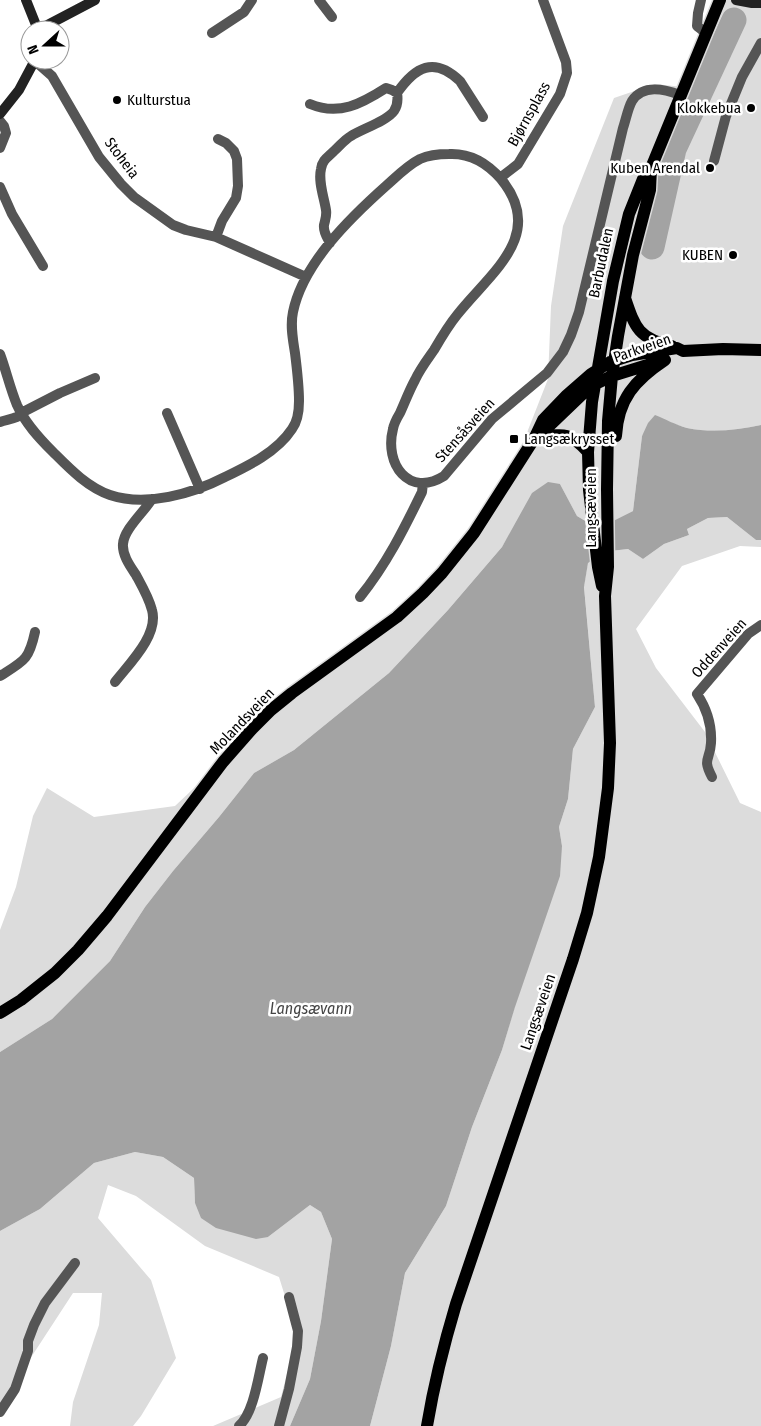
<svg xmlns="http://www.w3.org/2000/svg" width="761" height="1426" font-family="'Fira Sans Condensed',sans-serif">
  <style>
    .green { fill: #dcdcdc }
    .water { fill: #a3a3a3 }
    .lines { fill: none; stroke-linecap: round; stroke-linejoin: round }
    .river { stroke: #a3a3a3; stroke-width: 25 }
    .primary-casing { stroke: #dbdbdb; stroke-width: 15 }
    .street { stroke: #555; stroke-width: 10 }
    .secondary { stroke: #222; stroke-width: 10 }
    .primary { stroke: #000; stroke-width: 12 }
    .poi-dot { fill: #000; stroke: #fff; stroke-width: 2 }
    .labels { text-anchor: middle; stroke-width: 5; stroke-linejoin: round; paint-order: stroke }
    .poi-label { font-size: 15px; fill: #000; stroke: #fff; text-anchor: end }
    .street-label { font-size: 15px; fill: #000; stroke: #fff }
    .water-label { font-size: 16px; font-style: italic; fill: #444; stroke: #fff }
  </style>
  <rect width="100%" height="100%" fill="#fff"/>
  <path class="green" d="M718,0H761V425C737,430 712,433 687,428C676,425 665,420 655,416L642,436L633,511L609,523L592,525L577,516L560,484L514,527L502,547L448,610L389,673L294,750L254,773L219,817L173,871L145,907L110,961L52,1019L0,1052V930L16,887L33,816L47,788L94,817L175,806L296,692L361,640L423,586L474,522L519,453L548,379L551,306L563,226L614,98L655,84L683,87Z
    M727,517L756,540H761V547L740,546L682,566L636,629L656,668L705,732L740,803L761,812V1426H370L391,1346L405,1273L446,1206L472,1127L502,1050L562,846L559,827L568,799L573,749L595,707L584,586L588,562L602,552L628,549L643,559L664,544L689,535L687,529L708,518Z
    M135,1152L163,1157L194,1178L195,1203L268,1237L310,1205L321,1212L332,1239L321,1321L310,1379L290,1426H213L281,1397L297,1335L279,1277L205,1246L136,1196L108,1185L98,1218L151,1280L176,1358L141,1416L133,1426H70L73,1402L99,1325L102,1293H73L0,1405V1231L40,1209L94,1163Z"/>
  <path class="water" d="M655,415C665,419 676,425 687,428C712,433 737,430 761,425V540H756L727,517L708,518L687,529L689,535L664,544L643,559L628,549L602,552L588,563L584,587L595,707L573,749L568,799L559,827L562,846L560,876L515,1007L502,1050L472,1127L446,1206L405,1273L391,1346L370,1426H290L310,1379L321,1321L332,1239L321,1212L310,1205L268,1237L256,1239L216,1228L201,1218L195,1203L194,1178L163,1157L135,1152L94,1163L40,1209L0,1231V1052L52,1019L110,961L145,907L173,871L219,817L254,773L294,750L389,673L448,610L502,547L532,493L548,482L560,484L577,516L592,525L609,523L633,511L642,436L648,423Z"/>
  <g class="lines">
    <path class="river" d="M652,247L674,149L734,20"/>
    <g class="primary-casing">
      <path id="primary" d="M625,298C635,328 639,339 672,346
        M544,431L591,386L612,376L657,362
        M616,436C618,399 635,380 665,360
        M537,438C563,434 569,431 588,452
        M602,586L598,567L589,490L588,452L592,402L613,281L629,214L643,179L651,168L720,0
        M0,1013L21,1000L55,973L78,950L107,916L223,762L252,729L271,710L292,693L397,617L423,593L442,573L474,533L534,439L543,420L567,395L591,374L610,362L632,355L677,348L683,351L723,349L761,350
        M427,1426C434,1384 444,1344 456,1304L573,959L587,913L599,857L608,788L610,743L605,596L608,567L607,489L608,421L612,376L618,336L633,255L650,190L651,168"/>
    </g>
    <path class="street" d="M319,0L332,17
      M701,0L698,13L697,26L706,33
      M212,33L244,12L252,0
      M35,61L52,76L99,157L121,184L134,197L173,225L186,230L216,237L306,277
      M397,93C415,67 434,56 460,81L483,117
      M310,104C339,116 361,104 386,88L392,90L397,93C398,99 398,105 394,111C387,121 362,129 351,136C344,140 340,146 334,151C328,157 322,160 321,169C318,182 324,197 326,210C327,216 325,220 324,225C323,232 327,237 330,243
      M0,121L4,126L6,133L0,148
      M714,161L726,116L742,77L761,43
      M500,178L518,164L560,94L567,73L566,62L543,0
      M0,187L12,214L43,266
      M216,237L222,221L236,198L238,186L237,159L234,151L226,143L218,139
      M0,354C6,370 10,388 17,405C25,423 39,438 53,452C69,468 87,487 110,495C146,507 192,494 225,477C248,466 277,452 292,429C298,421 299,411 299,401C299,385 297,369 295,353C293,340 290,326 293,312C303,263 351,217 387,185C397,176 408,165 420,159C429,155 440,154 449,154C470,153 488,164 501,179C547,235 490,273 457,315C448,326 441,338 434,350C427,360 420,369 415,380C409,391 405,402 400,413C397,418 394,423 393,429C384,464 409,498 444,476L492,419L547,373L563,352L571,335L579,312L623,128C626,119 628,108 632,101C643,84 664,89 680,95
      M167,413L200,489
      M0,422C8,419 19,419 25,411L60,393L95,378
      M360,597C386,565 404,529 422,492L423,483
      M0,676C24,661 29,660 35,632
      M115,682C129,664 159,635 152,610C149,598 142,586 136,575C130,566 122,555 123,544C124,529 144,512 152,499
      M712,777C702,758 710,761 711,743C712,725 707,709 697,694L748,634L761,625
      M0,1412L15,1389L28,1351V1341L34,1325L45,1303L75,1263
      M239,1426C254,1412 258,1378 263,1358
      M279,1426L289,1389L297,1347L298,1331L289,1297"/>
    <path class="secondary" d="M26,0L38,30
      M736,0L752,3H761
      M38,30L95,0
      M0,114L19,90L35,60"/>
    <use href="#primary" class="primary"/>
  </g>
  <g class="poi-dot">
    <circle cx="117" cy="100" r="5"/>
    <circle cx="751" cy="108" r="5"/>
    <circle cx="710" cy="168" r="5"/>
    <circle cx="733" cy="255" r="5"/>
    <rect x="509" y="434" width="10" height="10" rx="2.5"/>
  </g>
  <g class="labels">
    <g class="poi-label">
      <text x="127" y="105" text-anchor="start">Kulturstua</text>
      <text x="741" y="113">Klokkebua</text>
      <text x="700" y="173">Kuben Arendal</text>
      <text x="723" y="260">KUBEN</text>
      <text x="524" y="444" text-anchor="start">Langsækrysset</text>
    </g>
    <g class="street-label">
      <text transform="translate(529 114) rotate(-61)" y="5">Bjørnsplass</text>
      <text transform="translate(122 158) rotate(53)" y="5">Stoheia</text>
      <text transform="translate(601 263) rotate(-78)" y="5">Barbudalen</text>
      <text transform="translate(642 348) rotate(-19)" y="5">Parkveien</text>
      <text transform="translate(465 430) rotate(-48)" y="5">Stensåsveien</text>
      <text transform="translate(591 508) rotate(-90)" y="5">Langsæveien</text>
      <text transform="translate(719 648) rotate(-48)" y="5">Oddenveien</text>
      <text transform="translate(242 721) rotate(-46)" y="5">Molandsveien</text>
      <text transform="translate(538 1012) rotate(-71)" y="5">Langsæveien</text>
    </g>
    <g class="water-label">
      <text x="311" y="1014">Langsævann</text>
    </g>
  </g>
  <g transform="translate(45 45) rotate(249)"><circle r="24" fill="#ffffff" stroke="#999999"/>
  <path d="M0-4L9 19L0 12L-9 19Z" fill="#000000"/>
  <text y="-8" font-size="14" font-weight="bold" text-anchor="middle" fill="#000000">N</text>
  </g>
</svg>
